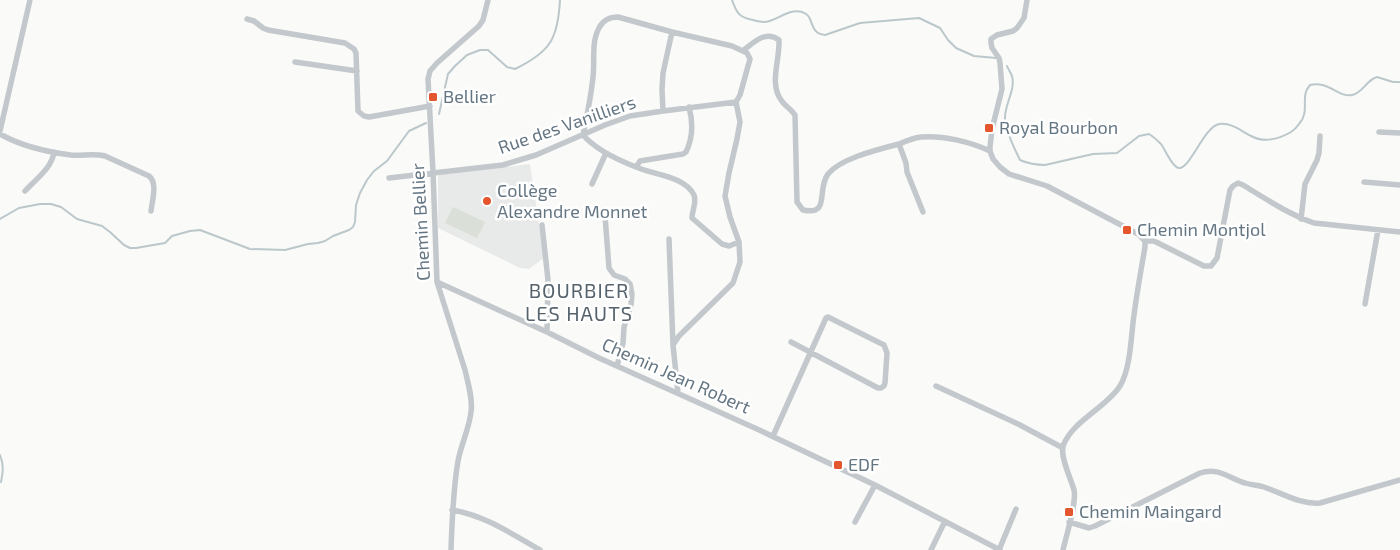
<svg xmlns="http://www.w3.org/2000/svg" width="1400" height="550" font-family="'Exo 2',sans-serif">
  <style>
    .built { fill: #e8e9e9 }
    .green { fill: #dadfd7 }
    .lines { fill: none; stroke-linecap: round; stroke-linejoin: round }
    .stream { stroke: #bbc7cb; stroke-width: 2 }
    .minor { stroke: #c3c8cc; stroke-width: 5.5 }
    .poi-dot { fill: #e4572e; stroke: #fff; stroke-width: 2 }
    .labels { text-anchor: middle; stroke-width: 5; stroke-linejoin: round; paint-order: stroke }
    .poi-label { font-size: 18px; fill: #657683; stroke: #fff; text-anchor: start }
    .street-label { font-size: 18px; fill: #657683; stroke: #fff }
    .quarter-label { font-size: 20px; letter-spacing: 1px; fill: #57646e; stroke: #fff }
  </style>
  <rect width="100%" height="100%" fill="#fafaf8"/>
  <path class="built" d="M530,164L544,258L529,269L520,268L438,228V175Z"/>
  <path class="green" d="M453,207L485,222L477,238L445,223Z"/>
  <g class="lines">
    <path class="stream" d="M732,0C737,14 739,17 753,20C757,21 760,22 765,22C777,21 788,8 802,12C816,16 807,33 825,35L860,23L919,18L940,28L948,40L956,48L974,56L996,58
      M1007,66C1008,69 1011,73 1012,76C1016,90 1004,105 1005,119C1006,132 1014,148 1020,160C1029,164 1036,165 1045,165L1093,154L1117,153L1139,136L1149,134C1154,137 1157,140 1161,144C1165,149 1172,167 1179,168C1190,169 1204,127 1219,124C1231,122 1241,131 1251,136C1264,143 1279,139 1291,132C1294,130 1297,127 1299,124C1311,111 1299,97 1310,85C1328,80 1339,98 1352,95C1363,93 1366,80 1377,77L1393,82H1400
      M439,114L448,74L455,66L467,55L480,50H488L507,67L515,69C550,52 558,39 560,0
      M0,219L19,208L40,204H51L61,207L77,219L102,226L110,232L124,245L130,248H136L165,243L172,236L190,231L200,230L250,249L285,250L308,244L318,243L325,241L333,236L349,230L353,227L355,222L356,205L360,193L367,180L374,171L387,161L409,131L426,123
      M0,455C4,465 3,471 1,482"/>
    <path class="minor" d="M1027,0L1024,18L1017,28L1013,31L997,35L991,39V43L992,48L999,58L1000,63L1002,89L992,129L990,147V151L993,159L1000,167L1009,174L1047,186L1138,234L1145,241V247C1141,270 1137,292 1134,315C1131,335 1131,368 1120,386C1106,408 1072,421 1063,446C1060,457 1071,479 1074,490C1077,503 1066,536 1063,550
      M247,19L254,21L263,28L268,30L345,43L354,49L356,53L358,111L364,116L369,117L430,106
      M744,50C754,42 766,30 779,40C780,60 769,83 781,100C785,106 791,109 795,115L797,202L803,210C831,216 816,190 828,174C841,158 880,149 899,144
      M295,62L357,71
      M736,102L740,95L750,59L747,53L732,46L672,32L618,17C610,17 603,20 599,28C591,42 595,62 593,77C591,97 587,116 583,135C596,150 618,160 636,167C654,175 685,176 694,195C697,203 692,210 692,218L722,244L729,246L739,242
      M663,111L662,90L663,73L672,32
      M0,131L30,0
      M1379,132L1400,133
      M0,134C21,146 47,152 71,155C82,156 94,153 105,156L149,176C158,183 152,201 151,211
      M636,167L640,161L683,154L686,152C693,138 693,122 689,107
      M389,178L503,165L536,155L605,125L630,116L663,111L736,102
      M1364,182L1400,185
      M592,184L606,153
      M25,191C36,179 52,168 54,152
      M602,210L605,216L609,268L614,275L625,279L630,284L632,294L631,305L624,327L623,343L617,366
      M923,212L907,172L906,163L899,144C906,141 913,138 921,137C942,135 971,142 990,151
      M1301,219L1305,184L1317,160L1319,153L1320,136
      M542,225L548,280L547,332
      M669,239L673,345L678,393
      M1145,241H1154L1204,266H1211L1217,258L1230,190L1233,186L1238,183L1243,185C1266,199 1288,214 1314,223L1400,232
      M437,282L547,332L599,358L757,429L875,485L1000,550
      M1365,304L1378,230
      M673,345L679,336L733,283L740,262L739,242L730,217L725,196L729,173L737,139L740,122L736,102
      M936,386L1020,425L1063,448
      M773,436L826,318L828,317L884,345L887,353L885,383L884,386L881,388H878L791,342
      M452,510C484,515 512,534 540,550
      M855,522L875,485
      M1069,522L1089,528L1095,526L1200,473C1219,467 1228,478 1245,483C1251,485 1258,485 1264,487C1282,493 1301,505 1320,503L1400,480
      M451,550C452,520 453,490 458,461C461,445 469,429 471,412C473,399 468,383 465,370L437,282L433,172L428,79L430,71L437,63L479,26L483,20L488,0
      M931,550L945,521
      M999,550L1016,509"/>
  </g>
  <g class="poi-dot">
    <rect x="428" y="92" width="10" height="10" rx="2.5"/>
    <rect x="984" y="123" width="10" height="10" rx="2.5"/>
    <circle cx="487" cy="201" r="5"/>
    <rect x="1122" y="225" width="10" height="10" rx="2.5"/>
    <rect x="833" y="460" width="10" height="10" rx="2.5"/>
    <rect x="1064" y="507" width="10" height="10" rx="2.5"/>
  </g>
  <g class="labels">
    <g class="poi-label">
      <text x="443" y="103">Bellier</text>
      <text x="999" y="134">Royal Bourbon</text>
      <text x="497" y="197">Collège<tspan x="497" dy="21">Alexandre Monnet</tspan></text>
      <text x="1137" y="236">Chemin Montjol</text>
      <text x="848" y="471">EDF</text>
      <text x="1079" y="518">Chemin Maingard</text>
    </g>
    <g class="street-label">
      <text transform="translate(567 125) rotate(-19)" y="6">Rue des Vanilliers</text>
      <text transform="translate(421 222) rotate(-93)" y="6">Chemin Bellier</text>
      <text transform="translate(676 376) rotate(24)" y="6">Chemin Jean Robert</text>
    </g>
    <g class="quarter-label">
      <text x="579" y="298">BOURBIER<tspan x="579" dy="23">LES HAUTS</tspan></text>
    </g>
  </g>
</svg>
